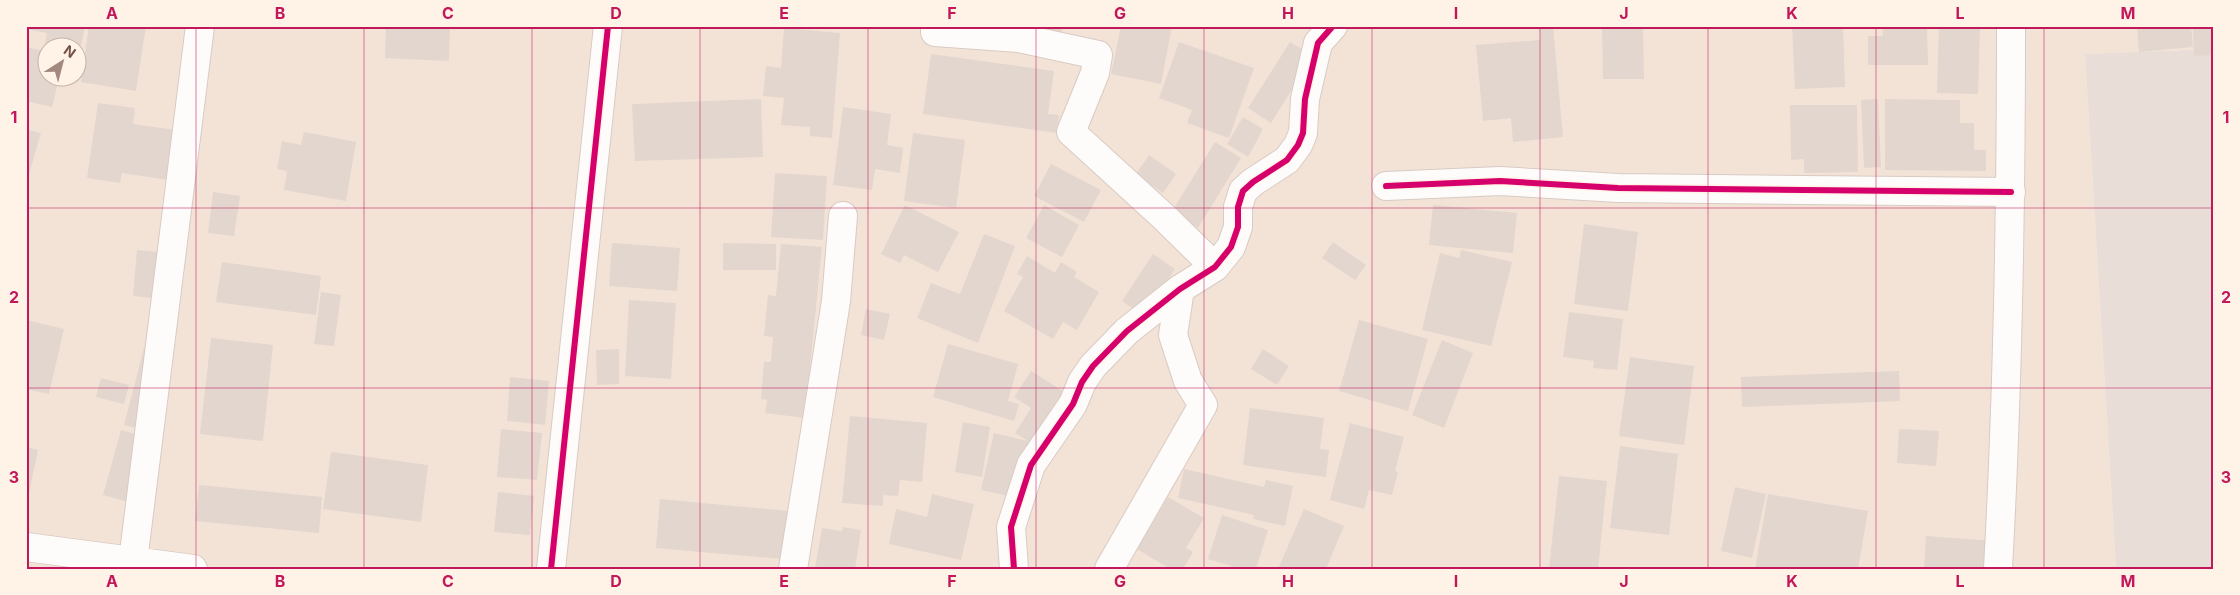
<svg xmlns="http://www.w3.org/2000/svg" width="2240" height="595" font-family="Inter,sans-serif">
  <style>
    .residential { fill: #f3e3d6; fill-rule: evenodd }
    .industrial { fill: #e9ded7 }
    .building { fill: #e3d6ce }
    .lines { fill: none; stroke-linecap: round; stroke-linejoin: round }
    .street-casing { stroke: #d8cbc4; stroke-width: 30 }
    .street { stroke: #fefcfb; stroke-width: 28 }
    .cycleway-casing { stroke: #fff3e7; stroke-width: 9 }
    .cycleway { stroke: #d6006c; stroke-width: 6 }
    .grid { fill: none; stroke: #c2185b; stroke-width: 1; stroke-opacity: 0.55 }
    .neatline { fill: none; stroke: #c2185b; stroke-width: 2 }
    .grid-label { font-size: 16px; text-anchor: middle; font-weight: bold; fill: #c2185b }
  </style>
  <rect width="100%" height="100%" fill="#f7eee6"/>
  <path class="residential" d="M26,26H2214V49L2085,54L2116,569H26ZM48,48H78V78H48Z"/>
  <path class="industrial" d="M2214,49V569H2116L2085,54Z"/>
  <path class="building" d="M26,26H85L80,50L78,48L45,43L47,33L26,29Z
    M89,26H146L136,91L81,82Z
    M386,26H450L449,61L385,58Z
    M1001,26H1062L1061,35Z
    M1121,26H1172L1161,84L1111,74Z
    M1539,26H1553L1563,137L1513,142L1511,118L1483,121L1476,45L1540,40Z
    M1602,26H1643L1644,79H1603Z
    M1792,26H1843L1845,87L1795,89Z
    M1883,26H1927L1928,65H1868V36H1883Z
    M1939,26H1980L1978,94L1937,93Z
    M2137,26H2191L2193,47L2139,52Z
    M2193,26H2214V55L2194,56Z
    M784,28L840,33L832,138L810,136V127L781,125L784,98L763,96L766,66L781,68Z
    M1179,42L1254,68L1229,138L1187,123L1192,110L1159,98Z
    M1290,42L1313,56L1271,123L1248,108Z
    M26,47L48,52V78H59L52,107L26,101Z
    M931,54L1054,71L1048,114L1059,115L1057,133L923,114Z
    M761,99L763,157L635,161L632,104Z
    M1878,99L1881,167L1864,168L1861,100Z
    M1885,99L1960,100V123H1974V150H1986V171L1885,170Z
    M98,103L135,108L133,124L182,131L175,181L122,173L120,183L87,178Z
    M1790,105H1857L1858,172L1804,173V159L1791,160Z
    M843,107L891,114L887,145L903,148L900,173L875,169L872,190L833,185Z
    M1243,117L1263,129L1248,157L1227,144Z
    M26,129L41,133L27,181H26Z
    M304,132L356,142L346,201L284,190L287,171L277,169L282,141L301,145Z
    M913,133L965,140L956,208L904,201Z
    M1215,142L1241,158L1198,228L1172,211Z
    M1149,155L1176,174L1163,193L1136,174Z
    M1051,164L1101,190L1084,222L1034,196Z
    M775,173L827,176L823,240L771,237Z
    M213,192L240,196L234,236L208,233Z
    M905,205L959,232L938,272L904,255L900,263L881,254Z
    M1044,205L1079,225L1062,257L1026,238Z
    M1433,205L1517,213L1513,253L1429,245Z
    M1584,224L1638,232L1628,311L1574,304Z
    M984,234L1015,246L978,343L917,318L931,283L960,294Z
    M1333,242L1366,265L1355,280L1322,258Z
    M612,243L680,248L677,291L609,286Z
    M723,243L776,244V270H723Z
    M781,244L822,247L805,418L765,413L767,400L761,399L764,362H771L773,337L764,336L768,295L776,296Z
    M137,250L168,253L164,299L133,296Z
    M1461,250L1512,262L1491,346L1422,330L1440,253L1459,258Z
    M1153,254L1175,269L1144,316L1122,301Z
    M1027,256L1055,273L1061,262L1077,272L1074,277L1099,292L1077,330L1063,322L1053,339L1004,311L1023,277L1017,274Z
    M222,262L321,276L316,315L216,302Z
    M321,292L341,295L334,346L314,344Z
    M629,300L676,303L671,379L625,376Z
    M866,309L890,314L884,340L861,335Z
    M1569,312L1623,319L1617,370L1593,368L1594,361L1563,357Z
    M26,320L64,329L49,394L26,389Z
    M1359,320L1428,339L1408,411L1339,391Z
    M211,338L273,345L263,441L200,434Z
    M1442,340L1473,353L1444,428L1412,415Z
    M948,344L1018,364L1008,401L1019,404L1014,421L933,397Z
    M144,348L158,352L137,428L124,425Z
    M619,349V384L597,385L596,350Z
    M1263,349L1289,366L1277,385L1251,369Z
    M1630,357L1694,366L1684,445L1619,436Z
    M1031,371L1071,396L1038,447L1029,441L1017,498L981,490L994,433L1028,441L1015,433L1031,408L1014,397Z
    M1899,371L1900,401L1742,407L1741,377Z
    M510,377L549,381L545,425L507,421Z
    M101,378L129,385L124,404L96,397Z
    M1250,408L1324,418L1320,449L1329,450L1326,477L1243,465Z
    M850,416L927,423L922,482L900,480L898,496L883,495V506L842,503Z
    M963,422L990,427L982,477L955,472Z
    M1350,423L1404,437L1395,471L1398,472L1392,495L1369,490L1364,509L1330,500Z
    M501,429L542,433L537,480L497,477Z
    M1899,429L1939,431L1936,466L1897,463Z
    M121,430L146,437L128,502L103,495Z
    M1620,446L1678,454L1669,535L1610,528Z
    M26,447L38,450L29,493H26Z
    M331,452L428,465L421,522L323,509Z
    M1184,469L1264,487L1266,480L1293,486L1285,526L1253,519L1254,515L1178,498Z
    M1559,476L1607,481L1598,569H1549Z
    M199,485L322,497L319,533L195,521Z
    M1735,487L1766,494L1752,558L1721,551Z
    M498,492L534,496L530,535L494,532Z
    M932,494L974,504L961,560L889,544L896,509L927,517Z
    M1768,494L1868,511L1858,569H1755Z
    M1168,497L1204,518L1186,548L1193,552L1183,569H1170L1137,549Z
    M660,499L798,512L794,560L656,548Z
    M1304,509L1344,526L1326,569H1278Z
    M1222,515L1268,530L1256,569H1230L1231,566L1208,559Z
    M843,527L861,530L855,569L815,568L822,528L842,531Z
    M1926,536L1995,541L1993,569H1924Z"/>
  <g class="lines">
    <g class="street-casing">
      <path id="street" d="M935,26V32L1019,38L1098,55L1095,73L1071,132L1164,217L1215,267
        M1386,186L1500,181L1618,188L2011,192
        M26,547L193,569
        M133,561L200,26
        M551,569L608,26
        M793,569L836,301L843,216
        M1014,569L1011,527L1031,465L1073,404L1082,382L1093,366L1127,331L1180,289L1215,267L1231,247L1238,227V207L1243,191L1253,182L1287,160L1298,145L1303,133L1305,99L1318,43L1333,26
        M1109,569L1203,405L1188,381L1173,335L1180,289
        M1998,569C2008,388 2011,207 2011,26"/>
    </g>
    <use href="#street" class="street"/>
    <g class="cycleway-casing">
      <path id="cycleway" d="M1386,186L1500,181L1618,188L2011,192
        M551,569L608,26
        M1014,569L1011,527L1031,465L1073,404L1082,382L1093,366L1127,331L1180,289L1215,267L1231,247L1238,227V207L1243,191L1253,182L1287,160L1298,145L1303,133L1305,99L1318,43L1333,26"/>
    </g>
    <use href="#cycleway" class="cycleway"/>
  </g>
  <path class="grid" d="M196,26V569M364,26V569M532,26V569M700,26V569M868,26V569M1036,26V569M1204,26V569M1372,26V569M1540,26V569M1708,26V569M1876,26V569M2044,26V569M26,208H2214M26,388H2214"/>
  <rect width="2240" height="595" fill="none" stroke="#fff3e7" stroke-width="55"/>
  <g transform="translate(62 62) rotate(36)"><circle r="24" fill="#fff3e7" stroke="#c8b2a7"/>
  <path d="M0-4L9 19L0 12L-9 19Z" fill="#a2887e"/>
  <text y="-8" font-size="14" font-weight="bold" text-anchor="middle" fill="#755146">N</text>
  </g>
  <rect x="28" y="28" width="2184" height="540" class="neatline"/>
  <g class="grid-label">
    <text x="112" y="19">A</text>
    <text x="280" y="19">B</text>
    <text x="448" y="19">C</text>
    <text x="616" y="19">D</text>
    <text x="784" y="19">E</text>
    <text x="952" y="19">F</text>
    <text x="1120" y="19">G</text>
    <text x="1288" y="19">H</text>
    <text x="1456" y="19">I</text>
    <text x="1624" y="19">J</text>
    <text x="1792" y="19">K</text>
    <text x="1960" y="19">L</text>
    <text x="2128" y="19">M</text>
    <text x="14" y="123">1</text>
    <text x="2226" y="123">1</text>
    <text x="14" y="303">2</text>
    <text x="2226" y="303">2</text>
    <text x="14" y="483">3</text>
    <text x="2226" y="483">3</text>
    <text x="112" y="587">A</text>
    <text x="280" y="587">B</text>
    <text x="448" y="587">C</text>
    <text x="616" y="587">D</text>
    <text x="784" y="587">E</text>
    <text x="952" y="587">F</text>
    <text x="1120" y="587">G</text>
    <text x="1288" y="587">H</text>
    <text x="1456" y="587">I</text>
    <text x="1624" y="587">J</text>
    <text x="1792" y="587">K</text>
    <text x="1960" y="587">L</text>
    <text x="2128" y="587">M</text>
  </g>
</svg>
